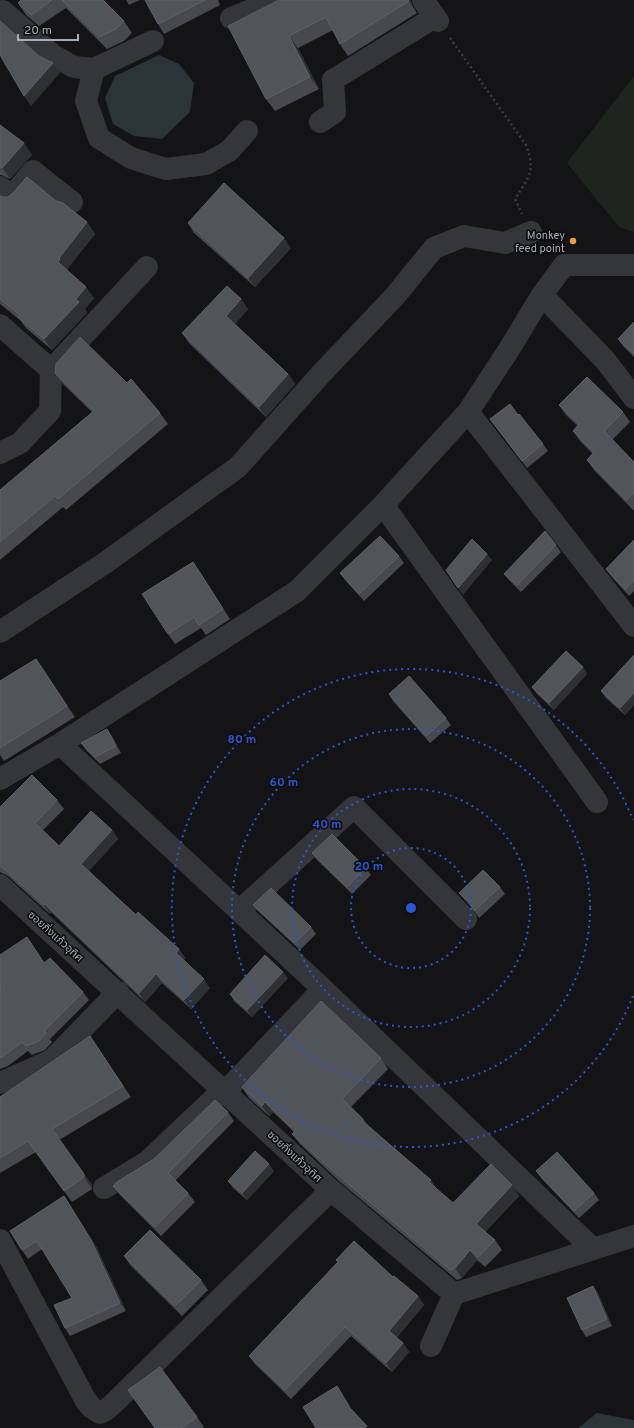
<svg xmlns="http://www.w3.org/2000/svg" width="634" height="1428" font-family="Overpass,'Noto Sans Thai',sans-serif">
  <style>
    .green { fill: #1e251e }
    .water { fill: #2a3439 }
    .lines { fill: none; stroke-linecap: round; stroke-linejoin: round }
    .path { stroke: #3b3d41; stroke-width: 2.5; stroke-dasharray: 2 3; stroke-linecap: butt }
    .minor { stroke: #35363a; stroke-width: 22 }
    .wall { fill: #47494e }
    .shaded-wall { fill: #2e3033 }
    .building { fill: #515459; stroke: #5f6268 }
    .ring { fill: none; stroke: #2b57d5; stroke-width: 2; stroke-dasharray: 2 4 }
    .poi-dot { fill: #f09d31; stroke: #0f0f10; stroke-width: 1.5 }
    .labels { text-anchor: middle; stroke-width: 3.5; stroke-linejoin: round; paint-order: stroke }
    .poi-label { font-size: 11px; fill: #a6acb6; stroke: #0f0f10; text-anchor: end }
    .street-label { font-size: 11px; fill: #a6acb6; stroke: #0f0f10 }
    .centre { fill: #2b57d5; stroke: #0f0f10; stroke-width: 2 }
    .ring-label { font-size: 12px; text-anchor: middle; font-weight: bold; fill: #2b57d5; stroke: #0f0f10; stroke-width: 3.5; stroke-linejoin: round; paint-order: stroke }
  </style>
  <rect width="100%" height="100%" fill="#141416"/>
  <path class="green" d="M634,76V232L619,227L567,163Z"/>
  <path class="water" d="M159,55L179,64L194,83L190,112L162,139L134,136L113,124L105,98L115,76Z
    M597,1413L634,1420V1428H578Z"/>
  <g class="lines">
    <path class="path" d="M450,38L526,145C536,172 529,176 515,199L522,214"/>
    <path class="minor" d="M423,0L438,21
      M3,11L54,56L74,67L94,69L153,41
      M231,18L277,0
      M94,69L86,101L99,138L131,158L166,169L206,164L229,151L247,131
      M320,122L335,112L333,80L435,17
      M0,187L12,196L33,171L72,202
      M542,295L605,360L634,398
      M0,325L51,370
      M468,412L634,626
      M0,453L20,443L50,411L51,370L147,267
      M383,505L597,802
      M0,632L105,563L238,467L321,374L395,296L434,248L464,236L505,243L531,232
      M60,744L323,989L593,1249
      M0,779L60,744L297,591L383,505L468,412L508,351L542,295L564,265H634
      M0,885L331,1190L454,1294L634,1236
      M239,911L354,807L466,919
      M0,1083L52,1060L118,992
      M225,1092L323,989
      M104,1188L147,1162L223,1090
      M0,1240L86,1401L92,1408L100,1413L106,1410L114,1403L331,1190
      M431,1346L454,1294"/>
  </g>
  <path class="wall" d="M21,0H103L124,21L132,33L124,41L107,49L66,8L39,26L26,15L18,3Z
    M126,0H140L129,5Z
    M145,0H218L220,5L164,34L158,24Z
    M279,0L411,2L413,7L417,13L348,56L340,44L333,30L298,48L319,89L275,111L266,99Z
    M0,125L24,143L32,155L10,179L1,175H0Z
    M0,196L3,197L56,201L87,222L95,234L67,269L68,271L94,298L85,309L87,313L52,350L26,328L20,320L0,304Z
    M188,223L291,248L255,287L194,233Z
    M241,299L248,309L235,324L288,374L295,384L266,417L189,343L182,333Z
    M634,322V357L623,346L618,339Z
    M55,373L127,383L160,413L168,424L66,510L63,507L0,560V490L92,412L63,384Z
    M559,405L623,412L630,422L612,440L634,462V510H633L594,470L587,460L593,454L580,441L573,431L578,426L566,415Z
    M518,415L543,444L548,451L527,468L490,419Z
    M634,540V591L629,596L611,576L606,569Z
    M556,545L561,552L521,592L509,580L504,574Z
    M399,556L404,563L364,601L345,580L340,573Z
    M200,572L230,619L206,635L201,628L175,644L168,634Z
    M634,655V705L625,715L606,698L601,691Z
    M36,659L75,717L4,761L0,755V681Z
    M583,667L587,674L554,710L537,694L532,687Z
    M389,694L446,718L451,725L430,743L393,701Z
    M112,736L121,753L100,764L86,750L81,743Z
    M57,800L64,809L43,830L59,846L112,830L118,839L89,871L136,915L179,949L185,958L183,960L210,988L191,1009L162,983L145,1002L51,912L50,914L8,876L0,872V807Z
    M312,853L366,868L371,875L352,894L317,860Z
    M500,887L505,894L479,918L472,908L464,899L459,893Z
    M253,905L311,927L316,934L300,950L258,911Z
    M44,963L83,992L89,1000L50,1039L52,1042L45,1050L32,1055L28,1051L8,1066L0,1069V988Z
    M288,978L252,1017L234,1001L230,994Z
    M98,1048L131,1097L59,1140L92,1185V1189L72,1202L36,1152L0,1173V1097Z
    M381,1058L388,1069L351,1107L363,1119L368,1125L431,1180L437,1190L453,1203L512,1185L519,1196L485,1232L495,1240L502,1250L485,1267L477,1260L462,1278L457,1280L339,1181L300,1144L292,1134L294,1132L273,1112L269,1116L249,1098L242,1087Z
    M228,1112L234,1121L175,1181L188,1193L195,1202L161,1236L120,1195L113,1186Z
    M274,1171L247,1200L233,1188L228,1181Z
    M536,1171L594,1193L599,1200L579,1218L541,1178Z
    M64,1196L97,1248L126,1311L70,1336L65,1328L72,1298L42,1249L28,1259L22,1250Z
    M124,1256L201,1280L208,1290L182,1316L131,1266Z
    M336,1260L393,1277L418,1296L424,1305L396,1338L403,1343L409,1352L392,1372L351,1336L291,1399L255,1364L249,1356L338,1262Z
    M593,1286L598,1293L612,1326L586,1337L582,1330Z
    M197,1417L204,1427L202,1428H155Z"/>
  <path class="shaded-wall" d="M408,0H411V2L413,7Z
    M289,36L298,48L319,89L310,77Z
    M53,63L60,73L31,106L24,96Z
    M24,143L32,155L10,179L2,168Z
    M87,222L95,234L67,269L68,270L66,273L58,262L59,258Z
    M284,238L291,248L255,287L248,278Z
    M86,287L94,298L85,309L87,313L52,350L44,339L76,299Z
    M241,299L248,309L233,326L226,316Z
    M288,374L295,384L266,417L259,407Z
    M487,554L492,560L463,595L458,588Z
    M193,562L200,572L230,619L223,609Z
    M36,659L44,670L75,717L67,706Z
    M583,667L587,674L554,710L549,703Z
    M634,693V705L625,715L620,708Z
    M107,729L112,736L121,753L116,746Z
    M112,830L118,839L87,873L81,864Z
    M45,904L51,912L50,914L44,905Z
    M179,949L185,958L182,961L176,953Z
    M283,972L288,978L252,1017L247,1010Z
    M156,974L162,983L145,1002L139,993Z
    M204,979L210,988L191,1009L184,1000Z
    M265,1102L273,1112L269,1116L262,1106Z
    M269,1164L274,1171L247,1200L242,1193Z
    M84,1174L92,1185V1189L84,1177Z
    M431,1180L438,1191L429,1182Z
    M512,1185L519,1196L483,1234L476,1224Z
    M64,1196L97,1248L126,1311L120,1303Z
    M470,1250L477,1260L462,1278L455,1268Z
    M593,1286L598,1293L612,1326L607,1319Z
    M418,1296L424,1305L395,1340L389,1331Z
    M403,1343L409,1352L392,1372L386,1363Z
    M337,1386L342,1393L355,1415L350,1408Z"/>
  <path class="building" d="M21,0H52L31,15L18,3Z
    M62,0H103L124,21L116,29L99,37Z
    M145,0H205L158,24Z
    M279,0H408L409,1L340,44L326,17L289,36L310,77L266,99L228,26Z
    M0,21L39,56L53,63L24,96L0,55Z
    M0,125L24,143L2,168L0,167Z
    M27,177L56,201L63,203L87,222L59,258L60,259L58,262L86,287L76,299L79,302L44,339L18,317L20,315L0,299V196L3,197H8L13,193Z
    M224,183L284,238L248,278L188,223Z
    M227,286L241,299L226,316L288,374L259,407L182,333Z
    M634,322V354L618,339Z
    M80,337L127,383L131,379L160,413L58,499L55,496L0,542V490L94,411L55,373L56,364Z
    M587,377L623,412L604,431L634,462V493L626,500L587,460L594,452L573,431L579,424L559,405Z
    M510,404L518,415L519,414L543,444L522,461L490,419Z
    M545,531L556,545L517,585L504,574Z
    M380,536L399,556L359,594L340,573Z
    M472,539L487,554L458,588L446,570Z
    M634,540V580L625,589L606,569Z
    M193,562L223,609L199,625L194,617L168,634L142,594Z
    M566,651L583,667L549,703L532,687Z
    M634,655V693L620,708L601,691Z
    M36,659L67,706L0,748V681Z
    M409,676L446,718L426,736L389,694Z
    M107,729L116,746L95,757L81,743Z
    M32,775L57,800L35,823L59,846L91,811L112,830L81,864L136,915L138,912L179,949L176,953L204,979L184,1000L156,974L139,993L45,904L44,905L2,867L0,866V807Z
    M332,834L366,868L347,887L312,853Z
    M483,870L500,887L474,911L470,903L459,893Z
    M271,888L311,927L295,943L253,905Z
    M27,937L44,963L50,958L83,992L44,1031L46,1033L39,1041L26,1046L22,1042L2,1057L0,1058V988L1,987L0,986V955Z
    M265,955L283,972L247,1010L230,994Z
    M321,1001L381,1058L342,1099L363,1119L362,1121L431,1180L429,1182L453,1203L491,1164L512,1185L476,1224L495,1240L478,1257L470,1250L455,1268L450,1270L332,1170L292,1134L295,1131L265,1102L262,1106L242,1087Z
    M90,1036L123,1086L52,1129L84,1174V1177L64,1191L28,1141L0,1158V1097Z
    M215,1100L228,1112L168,1173L188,1193L155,1227L113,1186L117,1182L154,1159Z
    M255,1151L269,1164L242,1193L228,1181Z
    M557,1152L594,1193L574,1211L536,1171Z
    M64,1196L91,1240L120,1303L65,1328L54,1305L72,1298L37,1241L22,1250L10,1231Z
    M150,1230L201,1280L175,1306L124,1256Z
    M354,1241L393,1277L394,1276L418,1296L389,1331L403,1343L386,1363L345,1327L285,1390L249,1356L338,1262L336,1260Z
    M593,1286L607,1319L582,1330L567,1298Z
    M160,1367L197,1417L182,1428H155L128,1390Z
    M337,1386L350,1408L367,1426L365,1428H316L303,1407Z"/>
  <g class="ring">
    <circle cx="411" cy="908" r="60"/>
    <circle cx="411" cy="908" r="119"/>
    <circle cx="411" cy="908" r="179"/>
    <path d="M633 996A239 239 0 1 1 633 820"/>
  </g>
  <circle class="poi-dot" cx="573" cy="241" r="4"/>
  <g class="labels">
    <g class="poi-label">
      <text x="565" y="239">Monkey<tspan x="565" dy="13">feed point</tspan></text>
    </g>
    <g class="street-label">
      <text transform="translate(56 936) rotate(42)" y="4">ซอยกิ่งแก้วอุทิศ</text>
      <text transform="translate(295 1156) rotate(43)" y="4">ซอยกิ่งแก้วอุทิศ</text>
    </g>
  </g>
  <circle cx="411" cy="908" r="6" class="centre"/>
  <g class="ring-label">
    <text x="242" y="743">80 m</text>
    <text x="284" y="786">60 m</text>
    <text x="327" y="828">40 m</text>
    <text x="369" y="870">20 m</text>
  </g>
  <path d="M18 34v6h60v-6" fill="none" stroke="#a6acb6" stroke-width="2"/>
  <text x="24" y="34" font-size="12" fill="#a6acb6" stroke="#0f0f10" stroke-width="3" paint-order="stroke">20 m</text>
</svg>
